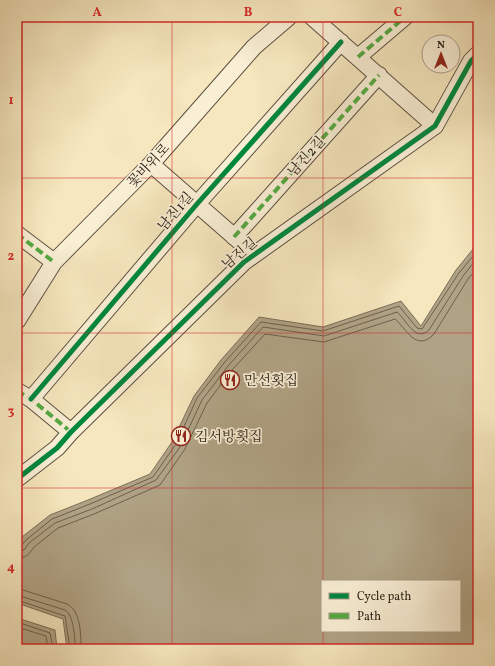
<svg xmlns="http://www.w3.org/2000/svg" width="495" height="666" font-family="Vollkorn,'Noto Serif KR',serif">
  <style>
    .water { fill: #b0a385; stroke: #7a6e59; fill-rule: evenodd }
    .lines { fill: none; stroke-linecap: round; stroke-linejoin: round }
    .shore { stroke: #6c604e; stroke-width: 1 }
    .minor-casing { stroke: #5c5041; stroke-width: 18 }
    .minor { stroke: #f9efd5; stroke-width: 16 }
    .quiet { stroke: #53aa42; stroke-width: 4; stroke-dasharray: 8 4; stroke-linecap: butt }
    .cycleway-casing { stroke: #f9efd5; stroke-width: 8 }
    .cycleway { stroke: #00873e; stroke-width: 5 }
    .grid { fill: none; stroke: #d62828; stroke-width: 1; stroke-opacity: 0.55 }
    .labels { text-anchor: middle; stroke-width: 3.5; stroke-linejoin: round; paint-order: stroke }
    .street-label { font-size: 14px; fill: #291e17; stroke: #f9efd5 }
    .poi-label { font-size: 14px; fill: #291e17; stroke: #f9efd5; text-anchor: start }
    .neatline { fill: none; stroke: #d62828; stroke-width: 1.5 }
    .grid-label { font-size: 13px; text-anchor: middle; font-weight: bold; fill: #d62828 }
  </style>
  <rect width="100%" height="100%" fill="#f6e7be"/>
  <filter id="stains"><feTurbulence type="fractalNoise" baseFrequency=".005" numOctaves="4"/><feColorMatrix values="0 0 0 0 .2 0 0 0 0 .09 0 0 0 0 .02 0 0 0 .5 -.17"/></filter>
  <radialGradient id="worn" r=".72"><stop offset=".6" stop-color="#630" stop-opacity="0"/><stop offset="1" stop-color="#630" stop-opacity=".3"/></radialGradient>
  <path class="water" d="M478,243V649H67L63,619L17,603V546L22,537L50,515L88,500L150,474L172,442L194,396L221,360L259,317L323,327L401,301L421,326L456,270ZM322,581H460V631H322Z
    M17,618L55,630L57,649H17Z"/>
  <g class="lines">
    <path class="shore" d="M17,547L21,546L26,540L52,519L90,504L153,477L176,444L197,398L224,363L261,322L323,331L399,306L417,328L422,329L459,273L478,250
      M17,552L24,550L29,543L55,523L92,509L156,480L180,447L202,400L228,366L263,327L324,336L397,312C406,319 415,343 429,330L463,276L478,257
      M17,558H22L28,555L34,547L58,528L94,514L160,485L185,449L207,403L232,370L265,334L324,342L395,319C406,328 416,353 434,334L468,279L478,267
      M17,589L23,590L67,604C81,611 81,635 81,649
      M17,595L65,610C74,615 75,639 75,649
      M17,600L65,616L70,649
      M17,622L50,633L53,649
      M17,627L46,636L48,649"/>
    <g class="minor-casing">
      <path id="minor" d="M312,17L435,126
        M358,57L405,17
        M151,164L254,254
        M17,234L54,262
        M234,237L379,75
        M17,321L54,262L151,164L254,47L289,17
        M17,391L31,399L71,432
        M31,399L197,204L341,42
        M17,479L57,448L71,432L244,262L435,126L471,61L478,54"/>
    </g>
    <use href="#minor" class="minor"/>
    <path class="quiet" d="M358,57L405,17
      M17,234L54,262
      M234,237L379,75
      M17,391L31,399L71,432"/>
    <g class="cycleway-casing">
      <path id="cycleway" d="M31,399L197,204L341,42
        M17,479L57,448L71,432L244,262L435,126L471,61L478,54"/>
    </g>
    <use href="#cycleway" class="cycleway"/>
  </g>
  <path class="grid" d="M172,17V649M323,17V581M17,178H478M17,333H478M17,488H478M323,631V649"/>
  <defs>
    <g id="restaurant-ring" transform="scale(1)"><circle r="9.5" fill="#f9efd5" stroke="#8f2418" stroke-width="1.5"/><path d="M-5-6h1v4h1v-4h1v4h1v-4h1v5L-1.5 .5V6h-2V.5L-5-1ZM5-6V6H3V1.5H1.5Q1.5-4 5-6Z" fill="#8f2418"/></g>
  </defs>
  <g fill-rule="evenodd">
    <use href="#restaurant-ring" x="230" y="380"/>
    <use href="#restaurant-ring" x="181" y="436"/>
  </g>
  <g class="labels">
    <g class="street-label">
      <text transform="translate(306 156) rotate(-48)" y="5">남진2길</text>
      <text transform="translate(148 165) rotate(-47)" y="5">꽃바위로</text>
      <text transform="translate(175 211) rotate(-49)" y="5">남진1길</text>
      <text transform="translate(239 253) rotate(-40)" y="5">남진길</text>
    </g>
    <g class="poi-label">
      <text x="244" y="385">만선횟집</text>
      <text x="195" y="441">김서방횟집</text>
    </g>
  </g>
  <rect width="495" height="666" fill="none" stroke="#f6e7be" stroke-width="44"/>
  <rect x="321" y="580" width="140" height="52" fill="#f9efd5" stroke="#a69b89"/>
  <rect x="329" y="593" width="20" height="6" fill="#00873e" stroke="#a69b89"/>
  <text x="357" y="600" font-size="12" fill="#291e17">Cycle path</text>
  <rect x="329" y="613" width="20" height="6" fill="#53aa42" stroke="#a69b89"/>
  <text x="357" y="620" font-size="12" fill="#291e17">Path</text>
  <g transform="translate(441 54)"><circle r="19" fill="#f9efd5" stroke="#a69b89"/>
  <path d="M0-3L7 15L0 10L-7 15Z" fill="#8f2418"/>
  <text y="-6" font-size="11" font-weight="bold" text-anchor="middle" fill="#291e17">N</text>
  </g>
  <rect x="22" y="22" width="451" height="622" class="neatline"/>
  <g class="grid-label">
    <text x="97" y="16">A</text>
    <text x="248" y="16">B</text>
    <text x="398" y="16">C</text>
    <text x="11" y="104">1</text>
    <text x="11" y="260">2</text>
    <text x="11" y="415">3</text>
    <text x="11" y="571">4</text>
  </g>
  <rect width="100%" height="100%" filter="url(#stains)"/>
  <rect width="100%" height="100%" fill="url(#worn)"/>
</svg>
